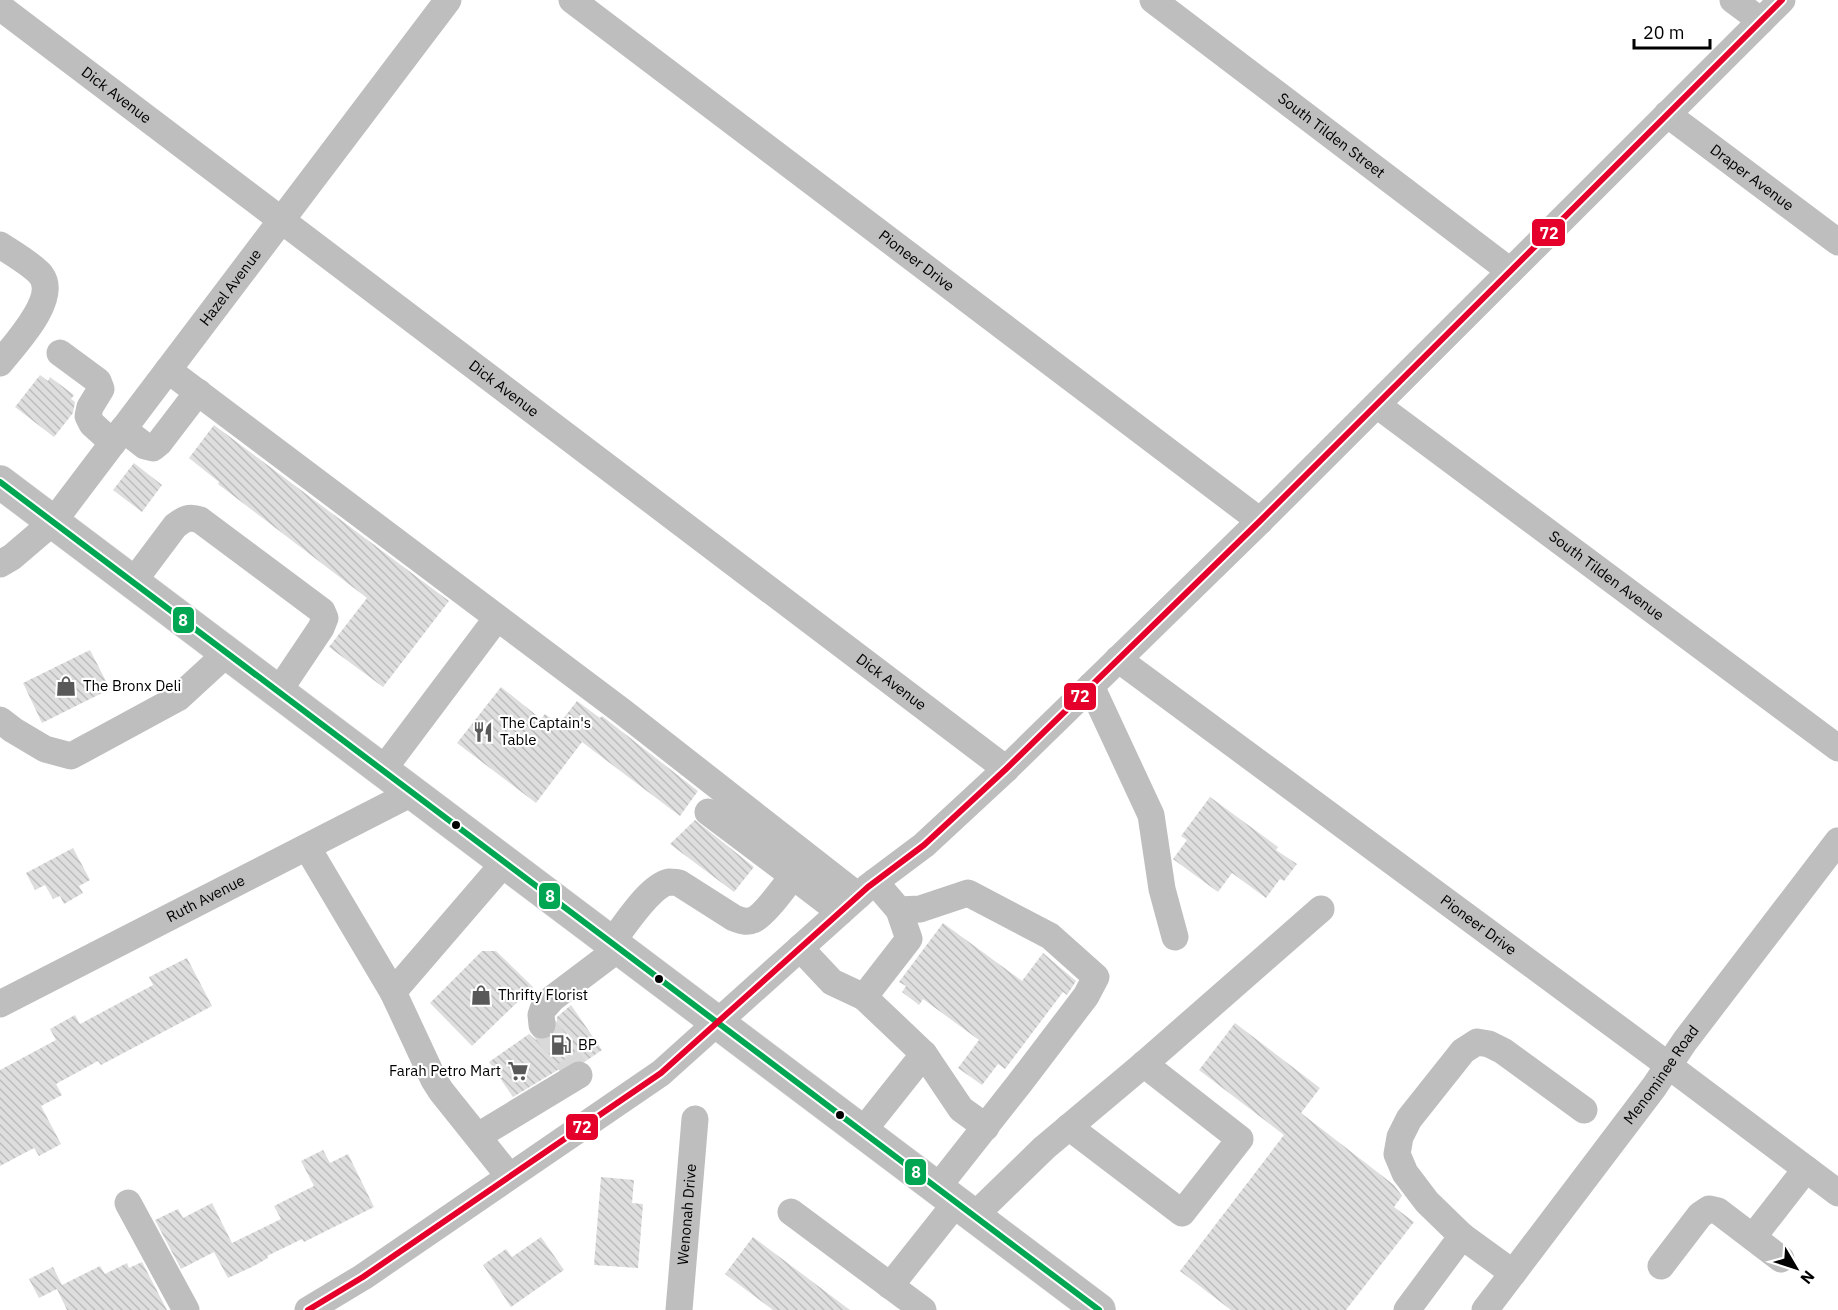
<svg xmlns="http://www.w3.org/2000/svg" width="1838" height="1310" font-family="'IBM Plex Sans',sans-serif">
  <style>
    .building { fill: url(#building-back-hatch) }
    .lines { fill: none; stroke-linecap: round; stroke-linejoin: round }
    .minor-tunnel { stroke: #d9d9d9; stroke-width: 27; stroke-dasharray: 27 14; stroke-linecap: butt }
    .highway-casing { stroke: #dbdbdb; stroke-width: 34 }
    .minor { stroke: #bebebe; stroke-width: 27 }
    .highway { stroke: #bebebe; stroke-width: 33 }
    .bus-1-casing { stroke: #fff; stroke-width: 10 }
    .bus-2-casing { stroke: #fff; stroke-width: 10 }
    .bus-1 { stroke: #00a651; stroke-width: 6 }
    .bus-2 { stroke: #e4002b; stroke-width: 6 }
    .bus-dot { fill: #000; stroke: #fff; stroke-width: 2 }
    .labels { text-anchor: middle; stroke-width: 4.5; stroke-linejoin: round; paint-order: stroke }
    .street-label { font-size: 15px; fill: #000; stroke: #fff }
    .poi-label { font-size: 15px; fill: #000; stroke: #fff; text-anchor: start }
    .line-badge { stroke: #fff; stroke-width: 2 }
    .badge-label { font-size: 16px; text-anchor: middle; font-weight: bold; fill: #fff }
  </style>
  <defs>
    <pattern id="building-back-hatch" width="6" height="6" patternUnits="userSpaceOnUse" patternTransform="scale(1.5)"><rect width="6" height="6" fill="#dedede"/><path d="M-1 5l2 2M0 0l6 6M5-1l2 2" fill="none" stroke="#bdbdbd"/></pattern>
  </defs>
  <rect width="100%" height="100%" fill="#fff"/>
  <path class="building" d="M40,375L48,381L50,377L74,395L71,399L75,402L73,413L54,437L15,407Z
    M214,425L449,601L383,687L329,647L367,598L218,484L219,482L189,458Z
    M134,463L162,485L142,512L113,490Z
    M90,650L110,689L42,723L23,683Z
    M501,687L541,719L545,714L559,724L577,701L600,718L602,716L698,791L680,816L582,742L536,803L457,743Z
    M1210,797L1278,847L1276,850L1297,864L1284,881L1280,879L1266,898L1232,873L1218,892L1173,859L1187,840L1181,836Z
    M695,820L754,867L734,892L670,844Z
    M73,848L90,880L79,886L83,893L64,904L60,896L53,899L45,885L35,890L26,873Z
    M943,923L1022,981L1043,953L1076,981L1067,995L1063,992L1005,1069L998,1064L982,1085L958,1068L979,1040L923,999L919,1005L902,992L906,986L899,982Z
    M482,951H496L533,987L472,1046L430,1003Z
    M187,958L212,1006L101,1065L98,1061L56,1084L62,1095L41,1106L61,1144L39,1156L34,1148L0,1166V1070L56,1040L50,1029L75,1015L80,1024L153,985L149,977Z
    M571,1005L602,1050L586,1061L579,1059L571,1062L513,1097L489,1062L529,1034L536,1040L543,1041L551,1038L557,1031V1017Z
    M1235,1023L1320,1088L1301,1113L1394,1185L1402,1196L1394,1207L1414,1222L1346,1310H1231L1180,1271L1284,1135L1199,1070Z
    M323,1150L330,1163L348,1154L374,1207L304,1242L302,1239L267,1256L268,1258L254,1266L228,1278L214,1252L181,1269L155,1220L178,1209L183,1218L212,1203L232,1243L281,1219L274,1206L314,1186L301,1161Z
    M601,1177L634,1180L632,1203L643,1204L638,1268L594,1265Z
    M541,1237L564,1270L511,1307L483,1265L506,1249L512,1257Z
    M753,1237L850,1310H773L725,1274Z
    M142,1262L167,1310H67L57,1289L39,1298L29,1279L53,1267L62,1285L100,1266L105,1274L127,1263L129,1268Z"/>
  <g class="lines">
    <path class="minor-tunnel" d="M542,1025L575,1069"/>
    <g class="highway-casing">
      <path id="highway" d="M0,482L1099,1310"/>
    </g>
    <g class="minor">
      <path id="s1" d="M572,0L1260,521"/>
      <path id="s2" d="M1153,0L1510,271"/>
      <path d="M1733,0L1761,21"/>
      <path id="s3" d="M0,7L1006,769"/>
      <path id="s4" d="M1667,114L1838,242"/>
      <path d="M0,245C12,253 33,265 41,275C59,299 14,345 0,363"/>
      <path d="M60,353L98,381L101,389L90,407L88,416L92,424L113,443"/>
      <path d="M168,370L623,712L858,896"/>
      <path id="s5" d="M1377,405L1838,748"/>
      <path d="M123,429L145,446L153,448L159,443L198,392"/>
      <path id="s6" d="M0,564L12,557L53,522L448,0"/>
      <path d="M133,582L175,526C184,519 189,516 200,520L322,611L325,618L321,628L278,692"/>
      <path id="s7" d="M1118,659L1649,1051L1838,1193"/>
      <path d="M1091,686L1151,815L1162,889L1175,937"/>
      <path d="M0,720L13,730L45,749L71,756L178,698L227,653"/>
      <path d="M382,771L497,618"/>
      <path d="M708,812L793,876"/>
      <path d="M307,847L393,992L504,863"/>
      <path d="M875,882L899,910L920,909L968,893L1050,936L1096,977L1086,996L1019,1084L937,1188"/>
      <path d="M611,943C624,927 649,886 669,882C672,882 676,882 679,883L734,918C740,920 747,923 753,920C764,916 785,886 793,876L840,912"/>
      <path d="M800,948L832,982L864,997"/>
      <path d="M393,992L434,1080L441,1091L509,1176"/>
      <path id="s8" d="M0,1004L412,793"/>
      <path d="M542,1025L541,1015L543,1009L553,998L618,949"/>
      <path d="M924,1054L961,1109L986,1127"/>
      <path d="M1069,1127L1182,1213L1240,1139L1144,1064"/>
      <path d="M862,1132L924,1054L864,997L909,939L899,910"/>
      <path d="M478,1136L579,1075"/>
      <path d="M128,1203L186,1310"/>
      <path d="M791,1212L923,1310"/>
      <path d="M974,1216L1044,1148L1144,1064L1321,909"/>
      <path d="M1462,1236L1427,1202L1405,1173L1397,1154L1400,1137L1409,1119L1463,1051L1477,1042L1489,1044L1503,1051L1584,1110"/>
      <path d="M1753,1237L1806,1169"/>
      <path d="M1661,1266L1700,1215L1709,1209L1718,1211L1781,1259"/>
      <path d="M890,1286L956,1203"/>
      <path d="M308,1310L363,1277L661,1073L868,887L924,845L1006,769L1260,521L1782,0"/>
      <path id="s9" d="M679,1310L695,1119"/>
      <path d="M1407,1310L1462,1236L1513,1273"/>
      <path id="s10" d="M1485,1310L1654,1087L1685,1041L1838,841"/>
    </g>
    <use href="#highway" class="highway"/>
    <g class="bus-1-casing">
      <path id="bus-1" d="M0,482L1099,1310"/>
    </g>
    <g class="bus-2-casing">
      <path id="bus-2" d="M308,1310L363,1277L661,1073L868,887L924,845L1006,769L1260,521L1782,0"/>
    </g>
    <use href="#bus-1" class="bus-1"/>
    <use href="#bus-2" class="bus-2"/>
  </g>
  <defs>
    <g id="shop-bare" transform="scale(1.62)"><path d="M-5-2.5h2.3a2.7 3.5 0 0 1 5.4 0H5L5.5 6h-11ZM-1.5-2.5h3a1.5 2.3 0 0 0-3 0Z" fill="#595959" stroke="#fff" stroke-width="2.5" paint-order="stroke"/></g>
    <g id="restaurant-bare" transform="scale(1.62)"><path d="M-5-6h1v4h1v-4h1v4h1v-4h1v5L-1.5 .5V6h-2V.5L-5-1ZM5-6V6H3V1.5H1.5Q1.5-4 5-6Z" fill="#595959" stroke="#fff" stroke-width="2.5" paint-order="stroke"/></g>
    <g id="fuel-bare" transform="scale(1.62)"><path d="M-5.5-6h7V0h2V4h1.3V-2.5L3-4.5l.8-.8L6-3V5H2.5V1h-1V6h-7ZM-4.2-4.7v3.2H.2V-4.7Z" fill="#595959" stroke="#fff" stroke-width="2.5" paint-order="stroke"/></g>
    <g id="supermarket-bare" transform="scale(1.62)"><path d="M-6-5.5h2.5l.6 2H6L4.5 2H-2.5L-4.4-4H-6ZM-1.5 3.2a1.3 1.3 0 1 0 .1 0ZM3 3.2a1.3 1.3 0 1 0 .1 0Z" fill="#595959" stroke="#fff" stroke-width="2.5" paint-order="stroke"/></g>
  </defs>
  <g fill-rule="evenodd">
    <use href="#shop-bare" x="66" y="686"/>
    <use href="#restaurant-bare" x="483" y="732"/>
    <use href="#shop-bare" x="481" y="995"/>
    <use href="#fuel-bare" x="561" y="1045"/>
    <use href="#supermarket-bare" x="518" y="1071"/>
  </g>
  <g class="bus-dot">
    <circle cx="456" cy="825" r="5"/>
    <circle cx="659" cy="979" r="5"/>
    <circle cx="840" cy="1115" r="5"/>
  </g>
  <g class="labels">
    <g class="street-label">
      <text dy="5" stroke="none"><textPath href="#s3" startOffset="146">Dick Avenue</textPath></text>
      <text dy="5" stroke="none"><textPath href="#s2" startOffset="224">South Tilden Street</textPath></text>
      <text dy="5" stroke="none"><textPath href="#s4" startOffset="106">Draper Avenue</textPath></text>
      <text dy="5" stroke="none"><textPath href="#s1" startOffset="432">Pioneer Drive</textPath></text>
      <text dy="5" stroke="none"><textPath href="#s6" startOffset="362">Hazel Avenue</textPath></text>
      <text dy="5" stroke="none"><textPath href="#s3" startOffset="632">Dick Avenue</textPath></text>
      <text dy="5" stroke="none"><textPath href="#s5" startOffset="286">South Tilden Avenue</textPath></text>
      <text dy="5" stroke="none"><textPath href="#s3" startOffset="1118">Dick Avenue</textPath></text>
      <text dy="5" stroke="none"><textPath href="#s8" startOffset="231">Ruth Avenue</textPath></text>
      <text dy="5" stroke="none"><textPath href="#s7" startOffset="448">Pioneer Drive</textPath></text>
      <text dy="5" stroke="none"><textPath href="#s10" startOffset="294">Menominee Road</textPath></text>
      <text dy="5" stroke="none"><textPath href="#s9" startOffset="96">Wenonah Drive</textPath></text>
    </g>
    <g class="poi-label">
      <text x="83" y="691">The Bronx Deli</text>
      <text x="500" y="728">The Captain's<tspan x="500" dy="17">Table</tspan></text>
      <text x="498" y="1000">Thrifty Florist</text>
      <text x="578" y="1050">BP</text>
      <text x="501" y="1076" text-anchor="end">Farah Petro Mart</text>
    </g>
  </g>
  <g class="line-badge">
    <rect x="1531" y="218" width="35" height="29" rx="6" fill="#e4002b"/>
    <rect x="172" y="606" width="23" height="28" rx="6" fill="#00a651"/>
    <rect x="1063" y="682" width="34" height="29" rx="6" fill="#e4002b"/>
    <rect x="538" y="882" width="23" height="28" rx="6" fill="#00a651"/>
    <rect x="565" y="1113" width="34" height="28" rx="6" fill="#e4002b"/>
    <rect x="904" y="1158" width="23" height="28" rx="6" fill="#00a651"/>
  </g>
  <g class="badge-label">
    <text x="1549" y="239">72</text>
    <text x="183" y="626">8</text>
    <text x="1080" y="702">72</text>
    <text x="550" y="902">8</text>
    <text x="582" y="1133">72</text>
    <text x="916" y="1178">8</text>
  </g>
  <g transform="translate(1796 1268) rotate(129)" stroke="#ffffff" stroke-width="4.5" paint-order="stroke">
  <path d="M0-4.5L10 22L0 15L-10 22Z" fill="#000000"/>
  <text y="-9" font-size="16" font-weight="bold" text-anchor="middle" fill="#000000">N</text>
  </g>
  <path d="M1634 39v9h76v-9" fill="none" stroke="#000000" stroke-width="3"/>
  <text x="1643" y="39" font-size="18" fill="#000000" stroke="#ffffff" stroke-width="4.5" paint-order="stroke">20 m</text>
</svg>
